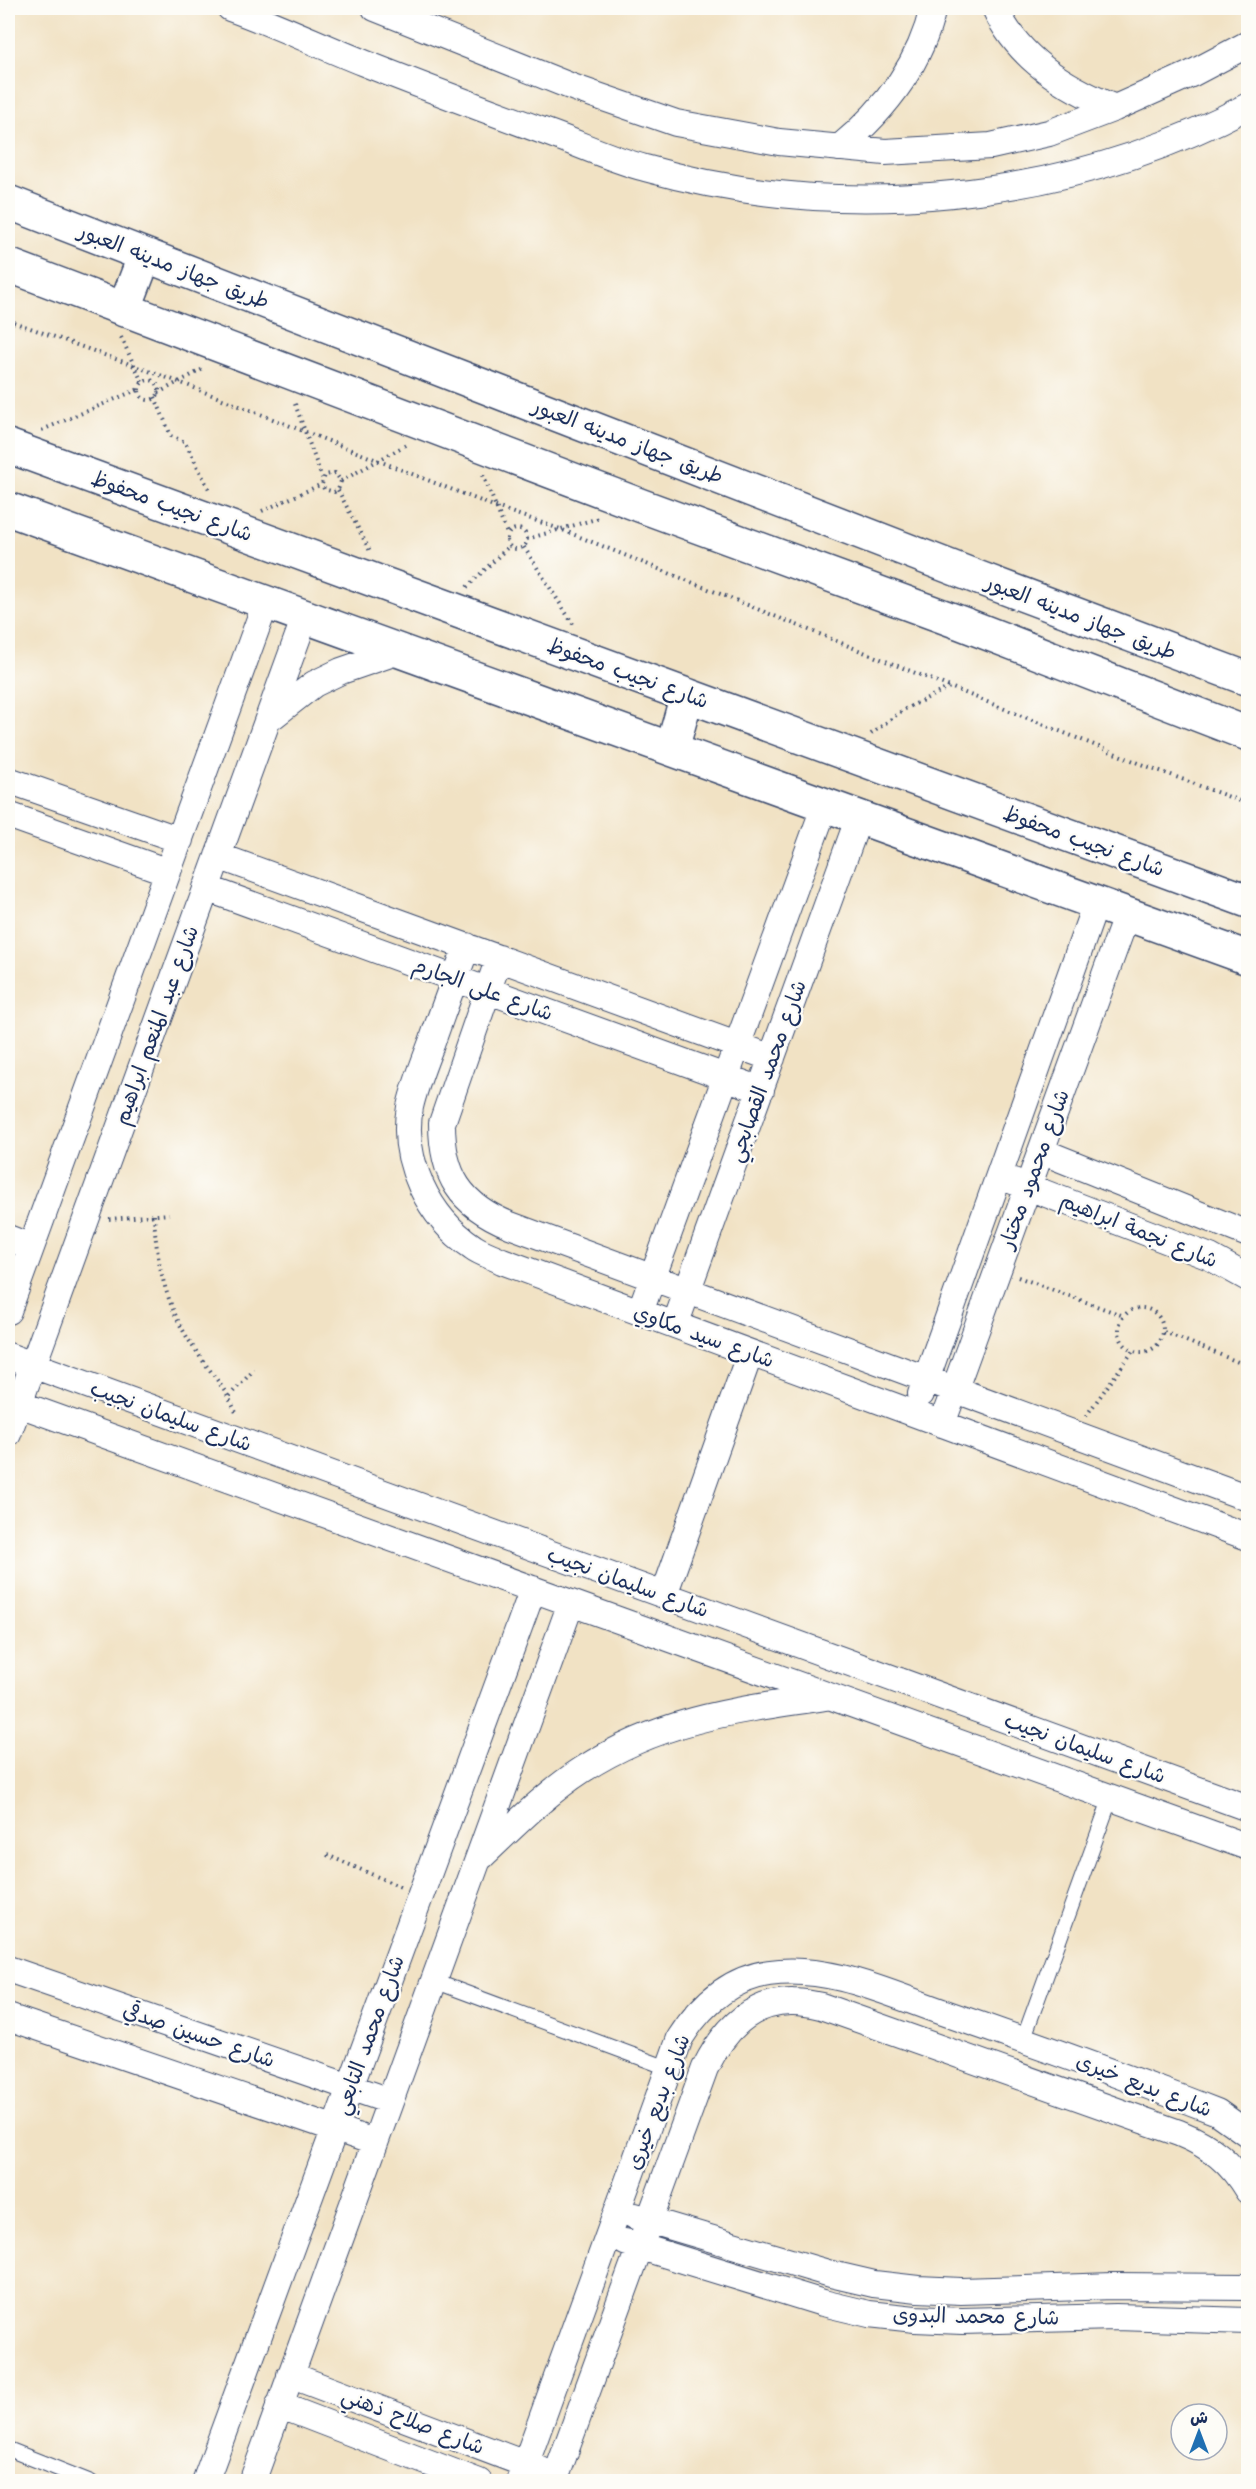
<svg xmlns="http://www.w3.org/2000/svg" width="1256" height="2489" font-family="Kalam,'Playpen Sans Arabic',sans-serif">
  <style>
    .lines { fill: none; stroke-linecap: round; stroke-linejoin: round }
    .lane-casing { stroke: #3b4a6d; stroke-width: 16 }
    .street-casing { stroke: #3b4a6d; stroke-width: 28 }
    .secondary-casing { stroke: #3b4a6d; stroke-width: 36 }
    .path { stroke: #3b4a6d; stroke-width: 4; stroke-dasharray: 1.5 4.5; stroke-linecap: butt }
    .lane { stroke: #fff; stroke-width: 14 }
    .street { stroke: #fff; stroke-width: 26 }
    .secondary { stroke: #fff; stroke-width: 33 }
    .labels { text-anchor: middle; stroke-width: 4.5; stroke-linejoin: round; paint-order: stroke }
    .street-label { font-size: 21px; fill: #1b2f5e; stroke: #fdfcf7 }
  </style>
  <rect width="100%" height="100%" fill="#fdfcf7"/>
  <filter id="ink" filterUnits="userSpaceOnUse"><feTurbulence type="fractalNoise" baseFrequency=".0167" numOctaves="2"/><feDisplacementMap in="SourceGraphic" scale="12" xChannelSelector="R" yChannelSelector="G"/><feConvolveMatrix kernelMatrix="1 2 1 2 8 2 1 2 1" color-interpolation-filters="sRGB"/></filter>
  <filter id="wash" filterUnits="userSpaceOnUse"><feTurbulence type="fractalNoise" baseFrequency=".008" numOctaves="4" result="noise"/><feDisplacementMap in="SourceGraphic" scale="24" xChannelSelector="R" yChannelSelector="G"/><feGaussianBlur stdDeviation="1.35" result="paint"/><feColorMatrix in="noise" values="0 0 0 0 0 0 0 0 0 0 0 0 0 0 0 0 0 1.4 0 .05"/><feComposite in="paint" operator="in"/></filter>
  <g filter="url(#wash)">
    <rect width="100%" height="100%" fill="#f1e2c4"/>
  </g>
  <g filter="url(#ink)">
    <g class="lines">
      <g class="lane-casing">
        <path id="lane" d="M434,1981L668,2068
          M1023,2040L1111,1797
          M8,2449L91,2482"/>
      </g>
      <g class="street-casing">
        <path id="street" d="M230,8C275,24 319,45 364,63C427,88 491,112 554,135C584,146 614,160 645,168C842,224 1067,202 1248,106
          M375,8L575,88L676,123L779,142L885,152L991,146L1049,133L1115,108L1191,74L1248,44
          M995,8C1018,59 1065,87 1115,108
          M839,148C884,111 920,66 933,8
          M268,720L314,684L341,671L399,651
          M8,780L180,840
          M8,815L168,872
          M218,856L772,1058
          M206,888L761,1090
          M467,946C455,978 443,1010 432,1042C424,1063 415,1085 410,1107C400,1160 429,1218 473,1247C481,1253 492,1256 502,1261L1248,1537
          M499,958L442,1123C442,1175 460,1205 510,1225L1248,1498
          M1041,1151L1248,1234
          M1013,1181L1210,1257L1248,1278
          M8,1238L31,1247
          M8,1311L266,602
          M640,1312L825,805
          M675,1325L859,817
          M8,1356L1248,1808
          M921,1394L1096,903
          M8,1400L1248,1847
          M942,1424L1127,914
          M8,1434L305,617
          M664,1595L750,1353
          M482,1856C514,1826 545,1794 582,1770C661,1719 736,1710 826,1697
          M8,1969L390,2101
          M8,2017L374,2142
          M635,2216L831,2274L874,2284L918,2289L961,2291L1113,2286L1248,2287
          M625,2242L823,2303L869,2314L915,2319L962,2321L1116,2317L1248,2321
          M290,2375L541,2470
          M279,2405L479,2482
          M205,2482L533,1589
          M252,2482L571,1603
          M519,2482L680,2038C700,2006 729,1979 769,1973C828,1964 890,1994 945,2013C1026,2041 1106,2070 1186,2100L1217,2112L1248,2134
          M554,2482L705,2068C723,2032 749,2001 793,2002C802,2002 812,2004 821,2006L1179,2133C1211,2146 1231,2162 1248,2191"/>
      </g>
      <g class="secondary-casing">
        <path id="secondary" d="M8,202L979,578L1248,679
          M8,265L642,506L961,623L1248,734
          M124,310L145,255
          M8,446L1248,901
          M8,509L1248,958
          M672,749L687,695"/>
      </g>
      <path class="path" d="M8,320L179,382L496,507L560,529L950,687
        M121,337L142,382
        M139 390a10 10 0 1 1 20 0a10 10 0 1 1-20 0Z
        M158,393L205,368
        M155,397L171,436L185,442L210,491
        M295,404L322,478
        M42,430L139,389
        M483,475L508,536
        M341,481L406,445
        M338,490L370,551
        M262,511L322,484L325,475L335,473L341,481L338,490L334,492L324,489L322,484
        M507 539a10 10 0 1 1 20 0a10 10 0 1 1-20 0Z
        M527,539L599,518
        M524,547L573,624
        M467,587L510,545
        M871,734L903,710L950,687L1139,763L1248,804
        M154,1215C156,1260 165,1303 190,1342C207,1369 224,1384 237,1415
        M109,1219L169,1214
        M1018,1277L1124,1316
        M1119 1330a22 22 0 1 1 44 0a22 22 0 1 1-44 0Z
        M1164,1332L1248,1366
        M229,1396L254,1370
        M1086,1416L1133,1351
        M327,1855L401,1887"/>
      <use href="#lane" class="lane"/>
      <use href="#street" class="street"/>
      <use href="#secondary" class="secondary"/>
    </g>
  </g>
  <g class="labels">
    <g class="street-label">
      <text transform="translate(174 266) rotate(21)" y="7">طريق جهاز مدينه العبور</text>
      <text transform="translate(628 441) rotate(21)" y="7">طريق جهاز مدينه العبور</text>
      <text transform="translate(172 506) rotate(20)" y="7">شارع نجيب محفوظ</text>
      <text transform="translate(1081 617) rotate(21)" y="7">طريق جهاز مدينه العبور</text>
      <text transform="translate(628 673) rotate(20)" y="7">شارع نجيب محفوظ</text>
      <text transform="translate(1084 841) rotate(20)" y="7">شارع نجيب محفوظ</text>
      <text transform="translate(483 989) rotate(20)" y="7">شارع على الجارم</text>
      <text transform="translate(156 1025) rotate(-70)" y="7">شارع عبد المنعم ابراهيم</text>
      <text transform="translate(767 1071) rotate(-70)" y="7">شارع محمد القصابجي</text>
      <text transform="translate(1034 1169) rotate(-70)" y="7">شارع محمود مختار</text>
      <text transform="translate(1139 1230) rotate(22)" y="7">شارع نجمة ابراهيم</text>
      <text transform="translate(704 1336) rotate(20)" y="7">شارع سيد مكاوي</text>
      <text transform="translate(171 1416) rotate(20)" y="7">شارع سليمان نجيب</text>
      <text transform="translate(628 1582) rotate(20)" y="7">شارع سليمان نجيب</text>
      <text transform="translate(1085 1748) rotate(20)" y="7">شارع سليمان نجيب</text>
      <text transform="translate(199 2035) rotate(19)" y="7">شارع حسين صدقي</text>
      <text transform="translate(369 2035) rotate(-70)" y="7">شارع محمد التابعي</text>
      <text transform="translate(1144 2085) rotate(21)" y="7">شارع بديع خيرى</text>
      <text transform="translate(658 2102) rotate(-69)" y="7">شارع بديع خيرى</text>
      <text transform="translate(976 2316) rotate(1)" y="7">شارع محمد البدوى</text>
      <text transform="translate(413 2421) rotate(21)" y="7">شارع صلاح ذهني</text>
    </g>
  </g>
  <rect width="1256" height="2489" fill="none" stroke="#fdfcf7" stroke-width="30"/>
  <g transform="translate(1199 2432)"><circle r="28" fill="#fdfcf7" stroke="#a3aaba" stroke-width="1.5"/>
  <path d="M0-4.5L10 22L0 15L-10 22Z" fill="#1f6fb2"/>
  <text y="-9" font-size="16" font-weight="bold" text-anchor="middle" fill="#1b2f5e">ش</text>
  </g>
</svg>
